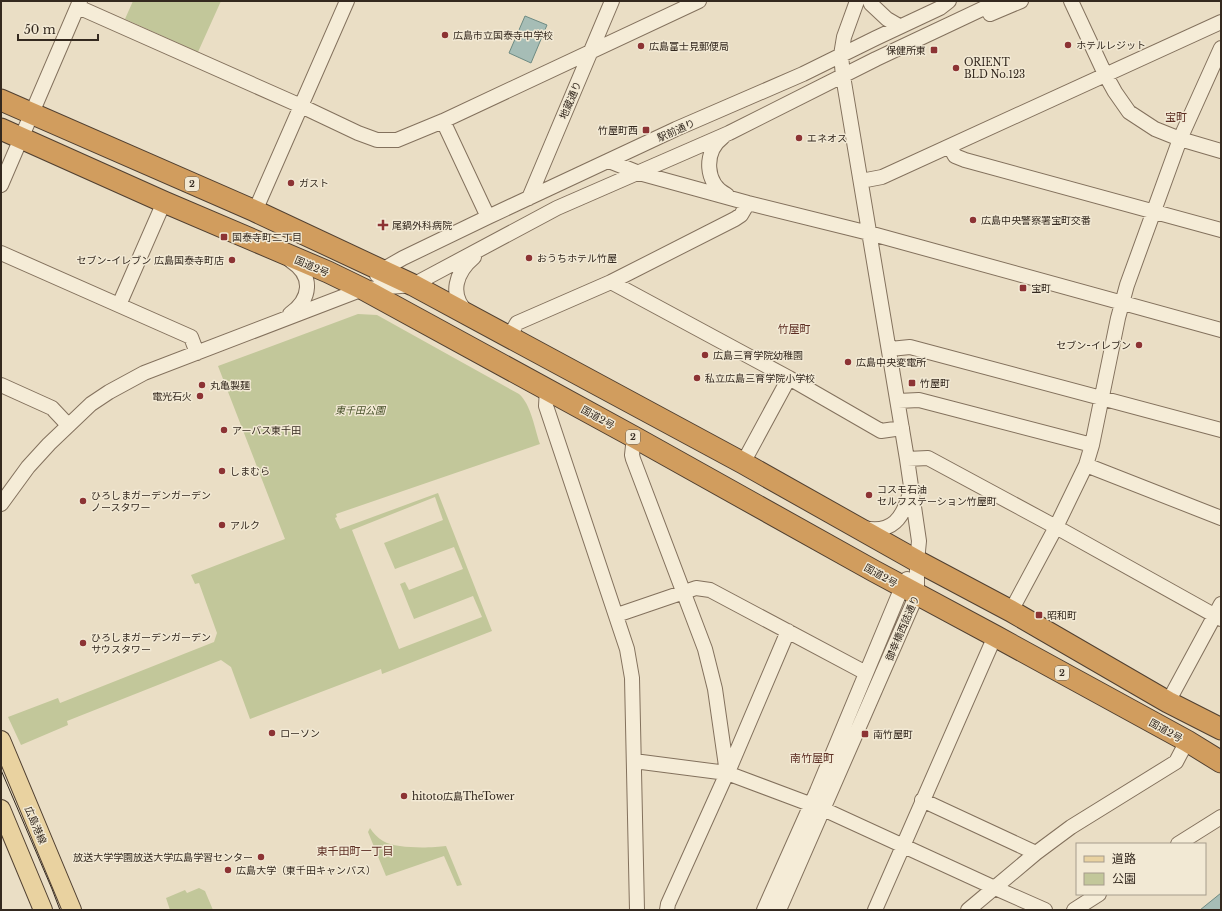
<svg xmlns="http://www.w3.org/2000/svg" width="1222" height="911" font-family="'Libre Baskerville','Noto Sans JP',serif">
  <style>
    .green { fill: #c2c79a; fill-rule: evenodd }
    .water { fill: #a6bdb6; stroke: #6e8b83 }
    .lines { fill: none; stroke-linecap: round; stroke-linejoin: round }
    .minor-casing { stroke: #83715d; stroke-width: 16 }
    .major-casing { stroke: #514031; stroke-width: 20 }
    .highway-casing { stroke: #514031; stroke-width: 23 }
    .minor { stroke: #f5ecd7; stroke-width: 14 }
    .major { stroke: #e9d2a0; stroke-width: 18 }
    .highway { stroke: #d19d5e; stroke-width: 21 }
    .tram { stroke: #34291f; stroke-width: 1 }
    .poi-dot { fill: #8c3334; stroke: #f2e9d4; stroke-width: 1.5 }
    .labels { text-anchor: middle; stroke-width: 3; stroke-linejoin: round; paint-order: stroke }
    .shield { fill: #f2e9d4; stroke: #6d6355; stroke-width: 1 }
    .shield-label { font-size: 9px; font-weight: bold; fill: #34291f }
    .poi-label { font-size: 10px; fill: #34291f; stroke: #f2e9d4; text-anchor: start }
    .street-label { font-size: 10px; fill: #34291f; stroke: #f2e9d4 }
    .park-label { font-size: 10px; font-style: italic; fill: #454f28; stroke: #f2e9d4 }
    .neighbourhood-label { font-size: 11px; fill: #5d2e23; stroke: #f2e9d4 }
  </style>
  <rect width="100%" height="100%" fill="#eadec5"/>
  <path class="green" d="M133,1H221L198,52L125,19Z
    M358,314L377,315L519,394C531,404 535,430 540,444L336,514L337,517L335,518L340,529L438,493L492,631L382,674L381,669L376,671L250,719L231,667L221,660L67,721L68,725L21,745L8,717L58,698L60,703L214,642L217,633L199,583L195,584L191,575L285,539L218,366ZM435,497L443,520L384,543L395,569L454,547L463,569L409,590L405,582L400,584L414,619L473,596L482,617L399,649L352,530Z
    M370,828C373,833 378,838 383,841C396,849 431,848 446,846L462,885L457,886L444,856L386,876L368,832Z
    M199,888L205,891L213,910H170L166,898L185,890L187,893Z"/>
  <path class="water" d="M525,16L547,25L531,63L509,53Z
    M1221,893V910H1200Z"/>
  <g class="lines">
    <g class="minor-casing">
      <path id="minor" d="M870,1L871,4L887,19L899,26
        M1071,1L1105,74L1115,92L1129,112L1155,129L1180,139L1221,151
        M78,7L301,106L358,133L377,140H397L443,121L699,1
        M990,14L1021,1
        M443,121L488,217
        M723,137C703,152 705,184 727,195
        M950,147L955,156L965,160L1221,230
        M609,161L639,173L748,203L869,233L1221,330
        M861,181L882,177L1221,22
        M1,185L80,1
        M529,198L612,1
        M255,211L347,1
        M1,253L191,337L197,353
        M377,275L382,270L403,258L488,217L676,129L803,74L876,38L940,8L949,1
        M611,282L789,378L881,431L902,428
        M119,305L164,202
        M468,313C448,295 456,272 474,257
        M290,314C311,299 314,276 291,261
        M509,337L517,323L611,282L735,219L741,215L748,203
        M890,349L910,347L1221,430
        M1,385L52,408L68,425
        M547,389L546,406L627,649L632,678L637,910
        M898,401L919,400L1092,445
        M634,437L632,455L633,459L705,649L715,689L727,773L668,904L667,910
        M907,459L928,458L1056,527L1221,619
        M743,463L789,378
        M1086,465L1221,518
        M1,504L28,467L49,444L91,404L109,392L144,373L363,289L413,285L557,208L729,133L876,59L999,1
        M864,528C892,534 903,518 910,493
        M1011,611L1056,527L1086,465L1092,445L1118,318L1127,285L1180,139L1221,48
        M617,615L696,588L710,590L866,673
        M1168,702L1221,604
        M634,761L727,773L823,809L995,888L1045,910
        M728,772L788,631
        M922,800L1036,853
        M1178,844L1221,817
        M764,910L817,791L902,587L907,579
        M779,910L917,594V561L919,541L907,459L843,76L841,55L844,37L857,1
        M875,910L995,636
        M968,910L1036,853L1071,827L1176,762L1187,741
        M1074,910L1099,894"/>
    </g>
    <g class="major-casing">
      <path id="major" d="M1,740L72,910
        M1,809L43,910"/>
    </g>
    <g class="highway-casing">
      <path id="highway" d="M1,100L255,211L413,285L743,463L917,561L1011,611L1168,702L1221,729
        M1,129L164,202L328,272L363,289L634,437L874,571L995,636L1187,741L1221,762"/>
    </g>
    <use href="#minor" class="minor"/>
    <use href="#major" class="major"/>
    <use href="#highway" class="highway"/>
    <path class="tram" d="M1,770L52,889L60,910"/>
  </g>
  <g class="poi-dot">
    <circle cx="445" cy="35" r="4"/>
    <circle cx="1068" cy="45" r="4"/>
    <circle cx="641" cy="46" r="4"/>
    <rect x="930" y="46" width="8" height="8" rx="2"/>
    <circle cx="956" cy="68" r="4"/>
    <rect x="642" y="126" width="8" height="8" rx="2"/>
    <circle cx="799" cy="138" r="4"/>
    <circle cx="291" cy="183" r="4"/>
    <circle cx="973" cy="220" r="4"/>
    <path d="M381 219h4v4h4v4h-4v4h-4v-4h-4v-4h4z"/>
    <rect x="220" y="233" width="8" height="8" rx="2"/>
    <circle cx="529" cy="258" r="4"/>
    <circle cx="232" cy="260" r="4"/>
    <rect x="1019" y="284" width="8" height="8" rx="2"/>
    <circle cx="1139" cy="345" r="4"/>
    <circle cx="705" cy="355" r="4"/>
    <circle cx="848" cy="362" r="4"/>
    <circle cx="697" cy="378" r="4"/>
    <rect x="908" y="379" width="8" height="8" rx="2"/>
    <circle cx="202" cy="385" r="4"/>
    <circle cx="200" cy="396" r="4"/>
    <circle cx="224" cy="430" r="4"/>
    <circle cx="222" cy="471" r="4"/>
    <circle cx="869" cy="495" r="4"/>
    <circle cx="83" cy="501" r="4"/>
    <circle cx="222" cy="525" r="4"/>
    <rect x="1035" y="611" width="8" height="8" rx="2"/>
    <circle cx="83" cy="643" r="4"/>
    <circle cx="272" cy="733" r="4"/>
    <rect x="861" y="730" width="8" height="8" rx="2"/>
    <circle cx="404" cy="796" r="4"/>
    <circle cx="261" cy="857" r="4"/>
    <circle cx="228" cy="870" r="4"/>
  </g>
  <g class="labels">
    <g class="shield">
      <rect x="185" y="177" width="14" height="14" rx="3"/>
      <rect x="626" y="430" width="14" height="14" rx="3"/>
      <rect x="1055" y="666" width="14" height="14" rx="3"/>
    </g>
    <g class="shield-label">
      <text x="192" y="187">2</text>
      <text x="633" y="440">2</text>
      <text x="1062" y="676">2</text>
    </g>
    <g class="poi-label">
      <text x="453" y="39">広島市立国泰寺中学校</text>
      <text x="1076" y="49">ホテルレジット</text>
      <text x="649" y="50">広島富士見郵便局</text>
      <text x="926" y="54" text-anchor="end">保健所東</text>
      <text x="964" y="66">ORIENT<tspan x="964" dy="12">BLD No.123</tspan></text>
      <text x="638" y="134" text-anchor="end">竹屋町西</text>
      <text x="807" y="142">エネオス</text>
      <text x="299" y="187">ガスト</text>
      <text x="981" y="224">広島中央警察署宝町交番</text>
      <text x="392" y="229">尾鍋外科病院</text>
      <text x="232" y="241">国泰寺町二丁目</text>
      <text x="537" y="262">おうちホテル竹屋</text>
      <text x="224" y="264" text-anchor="end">セブン-イレブン 広島国泰寺町店</text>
      <text x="1031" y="292">宝町</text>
      <text x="1131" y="349" text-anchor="end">セブン-イレブン</text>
      <text x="713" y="359">広島三育学院幼稚園</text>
      <text x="856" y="366">広島中央変電所</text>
      <text x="705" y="382">私立広島三育学院小学校</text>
      <text x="920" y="387">竹屋町</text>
      <text x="210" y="389">丸亀製麺</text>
      <text x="192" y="400" text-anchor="end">電光石火</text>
      <text x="232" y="434">アーバス東千田</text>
      <text x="230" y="475">しまむら</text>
      <text x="877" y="493">コスモ石油<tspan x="877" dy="12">セルフステーション竹屋町</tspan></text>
      <text x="91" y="499">ひろしまガーデンガーデン<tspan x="91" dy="12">ノースタワー</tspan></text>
      <text x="230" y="529">アルク</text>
      <text x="1047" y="619">昭和町</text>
      <text x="91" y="641">ひろしまガーデンガーデン<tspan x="91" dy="12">サウスタワー</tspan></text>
      <text x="280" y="737">ローソン</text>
      <text x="873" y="738">南竹屋町</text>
      <text x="412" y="800">hitoto広島TheTower</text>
      <text x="253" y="861" text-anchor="end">放送大学学園放送大学広島学習センター</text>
      <text x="236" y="874">広島大学（東千田キャンパス）</text>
    </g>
    <g class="street-label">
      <text transform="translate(570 100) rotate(-67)" y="4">地蔵通り</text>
      <text transform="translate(676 130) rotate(-24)" y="4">駅前通り</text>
      <text transform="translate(312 266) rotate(23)" y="4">国道2号</text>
      <text transform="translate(598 417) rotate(29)" y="4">国道2号</text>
      <text transform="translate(881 575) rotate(29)" y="4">国道2号</text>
      <text transform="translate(902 628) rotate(-67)" y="4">御幸橋西詰通り</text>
      <text transform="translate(1166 730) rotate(29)" y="4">国道2号</text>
      <text transform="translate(36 825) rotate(67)" y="4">広島港線</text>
    </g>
    <g class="park-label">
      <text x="360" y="414">東千田公園</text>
    </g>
    <g class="neighbourhood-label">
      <text x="1176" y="121">宝町</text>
      <text x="794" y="333">竹屋町</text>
      <text x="812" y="762">南竹屋町</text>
      <text x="355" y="855">東千田町一丁目</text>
    </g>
  </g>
  <rect width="1222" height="911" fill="none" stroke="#34291f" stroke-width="4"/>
  <rect x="1076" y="843" width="130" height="52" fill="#f2e9d4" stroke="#a69c8c"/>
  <rect x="1084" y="856" width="20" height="6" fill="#e9d2a0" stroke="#a69c8c"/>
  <text x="1112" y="863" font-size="12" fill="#34291f">道路</text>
  <rect x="1084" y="873" width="20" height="12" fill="#c2c79a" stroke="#a69c8c"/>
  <text x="1112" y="883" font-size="12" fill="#34291f">公園</text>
  <path d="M18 34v6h80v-6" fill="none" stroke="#34291f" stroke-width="2"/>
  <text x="24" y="34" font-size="12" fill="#34291f" stroke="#f2e9d4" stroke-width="3" paint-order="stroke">50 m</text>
</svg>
